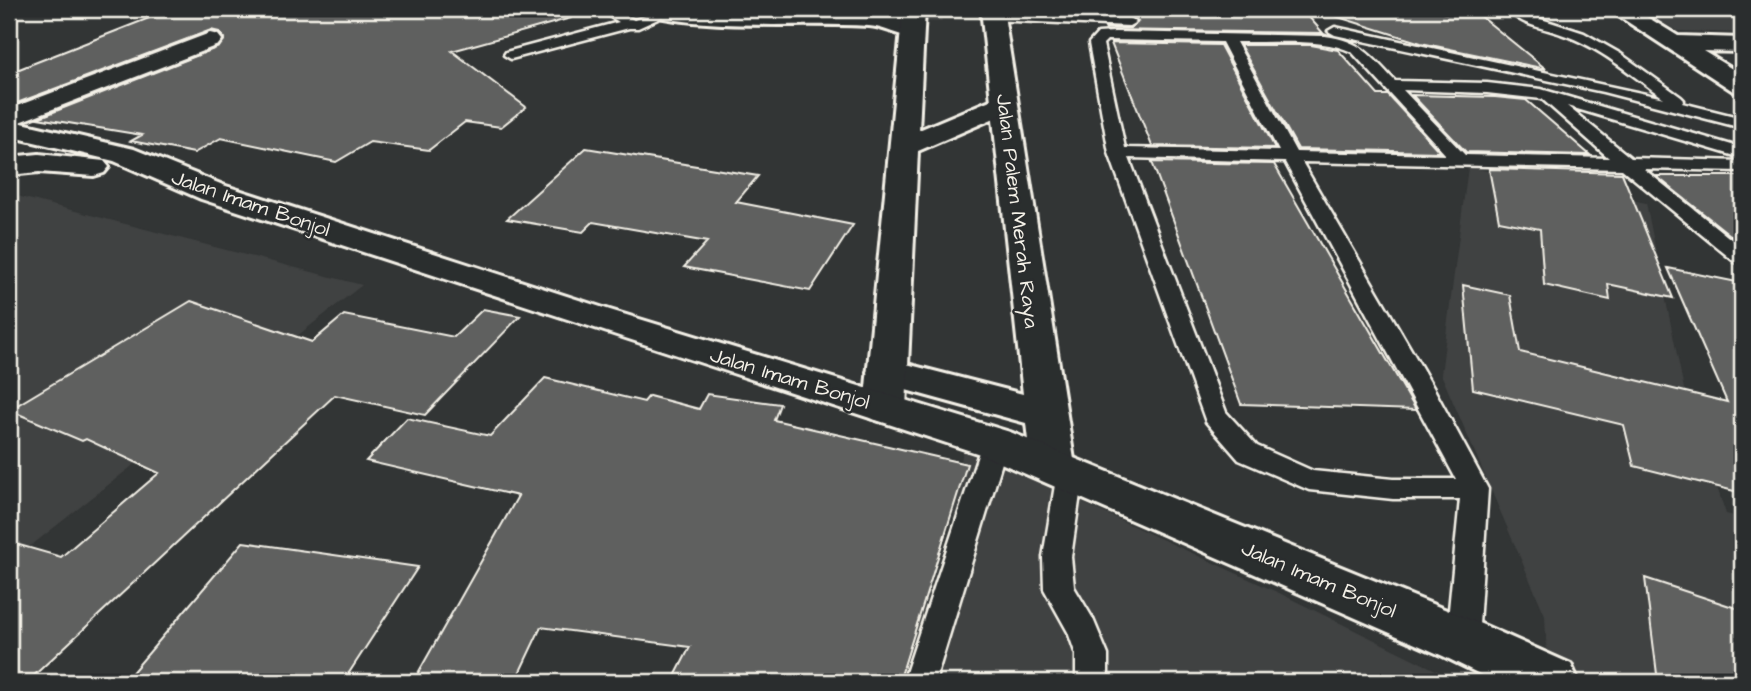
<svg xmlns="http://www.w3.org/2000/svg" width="1751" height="691" font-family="'Architects Daughter',sans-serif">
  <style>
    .built { fill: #404242 }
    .building { fill: #5f605f; stroke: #f4f1e8; stroke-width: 2 }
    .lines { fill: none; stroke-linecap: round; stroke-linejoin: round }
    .lane-casing { stroke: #f4f1e8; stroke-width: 5 }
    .street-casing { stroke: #f4f1e8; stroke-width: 6 }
    .secondary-casing { stroke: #f4f1e8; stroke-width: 6 }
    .primary-casing { stroke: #f4f1e8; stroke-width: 6 }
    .lane { fill: #2a2d2e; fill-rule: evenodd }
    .street { fill: #2a2d2e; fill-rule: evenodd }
    .secondary { fill: #2a2d2e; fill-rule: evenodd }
    .primary { fill: #2a2d2e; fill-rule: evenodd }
    .labels { text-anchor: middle; stroke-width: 5; stroke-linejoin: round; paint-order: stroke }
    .street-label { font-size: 21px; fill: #f4f1e8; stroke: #2a2d2e }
  </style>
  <rect width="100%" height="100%" fill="#323535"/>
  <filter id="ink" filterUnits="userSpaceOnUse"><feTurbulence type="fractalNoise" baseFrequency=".0143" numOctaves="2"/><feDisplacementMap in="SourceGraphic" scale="14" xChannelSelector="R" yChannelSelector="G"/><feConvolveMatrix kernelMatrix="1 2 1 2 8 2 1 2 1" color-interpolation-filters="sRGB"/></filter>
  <g filter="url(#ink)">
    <path class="built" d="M667,9H941L942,22L680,18Z
      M1638,9H1742V33L1678,31Z
      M1468,167L1646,203L1684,389L1726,514L1742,518V682H1548L1545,615L1441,374Z
      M9,194L362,285L9,563Z
      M963,448L1279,593L1460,682H931Z"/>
    <path class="building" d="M172,9H570L571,18L452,51L526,107L501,127L465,122L429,150L370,142L336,162L221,138L194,153L131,141L142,135L38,118L219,47L224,38L219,32L211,30L9,106V73Z
      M1098,9H1302L1323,33L1106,30L1105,28H1130L1138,21L1129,15L1100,14Z
      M1336,9H1438L1444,13L1478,14L1546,69L1421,43L1335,16Z
      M1111,43L1220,45L1275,148L1152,146Z
      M1240,45H1311L1338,50L1378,95H1388L1440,152L1298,149Z
      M1412,95L1495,97L1526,100L1590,155L1466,152Z
      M586,148L758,176L736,202L853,225L810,291L684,267L707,242L593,222L583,232L507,219Z
      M1152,162L1274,164L1416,410L1241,404Z
      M1489,169L1622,173L1673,298L1608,284L1610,300L1544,285L1540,229L1499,221Z
      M1656,176H1742V244L1729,234Z
      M1668,268L1742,283V493L1634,466L1624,425L1473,389L1463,285L1510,295L1520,352L1727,402Z
      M191,301L312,342L344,315L454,337L483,309L520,316L425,415L335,395L27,682H9V542L61,557L159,473L86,439L82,441L9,410Z
      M545,378L644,402L649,396L699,409L707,394L780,404L774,420L967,464L899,682H672L690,647L541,627L515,682H413L518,496L366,461L407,418L490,436Z
      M243,542L418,567L343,682H124Z
      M1645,578L1742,610V682H1658Z"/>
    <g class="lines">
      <g class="lane-casing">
        <path id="lane" d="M598,9H613L634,20L665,9L671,13L638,28H629L511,59L504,55L506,52L619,22Z
          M1507,9H1521L1541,19L1584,33L1621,54L1681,97L1684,100L1682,103L1742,118V128L1603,92L1335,35L1328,31L1335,27L1664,98C1631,75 1599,46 1561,34C1542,27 1519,25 1507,9Z
          M993,13L1129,18L1136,22L1129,26L988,20V14Z
          M1115,32L1325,36C1362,41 1370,55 1395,81L1487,83L1541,89L1742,148V158L1567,106L1631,158L1742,161V171L1644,169L1742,248V264L1735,262L1622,169L1302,162L1434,389L1488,489L1478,640L1473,650L1462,654L1451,650L1446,640L1460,499H1393L1309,490L1239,460L1206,422L1109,153L1089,43L1098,33ZM1107,40L1222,42L1279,151L1125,148L1103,44ZM1236,42C1270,43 1322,37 1352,52L1446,155L1296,152ZM1403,90L1487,93L1542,99L1609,158L1465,155ZM1129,158L1285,162L1456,479H1393L1313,471L1257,446L1226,412Z
          M995,434L1004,437L1008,443L935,682H903L982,443L986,437Z
          M1070,463L1079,466L1083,473L1071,557L1074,587L1093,619L1108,655V682H1076V655L1068,632L1044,589L1043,557L1057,473L1061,466Z"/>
      </g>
      <g class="street-casing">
        <path id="street" d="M641,9L872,12C889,15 913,16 923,31L920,36C903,40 887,27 869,26C797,22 713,31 644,14Z
          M981,9H1003L1075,466L1069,477L1053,482L1037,477L1031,466L1026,423L873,381L867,372L873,363L887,359L1023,394Z
          M210,33L218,35L222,40L218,45L9,126V109Z"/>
      </g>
      <g class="secondary-casing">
        <path id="secondary" d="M903,9H925L919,130L995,98L1004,96L1013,98L1017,104L1013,110L918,151L906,408L900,418L885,422L870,418L864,408Z
          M1608,9H1634L1678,36L1742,38V52L1703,51L1742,75V94L1733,91Z"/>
      </g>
      <g class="primary-casing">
        <path id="primary" d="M9,120L134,149L223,185L610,310L1010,432L1481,624L1571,664L1579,682H1496L1443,656L980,454L201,199L114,161L9,136Z
          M39,154L104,161L109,167L104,173L94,176L39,172L9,175V157Z"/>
      </g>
      <use href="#lane" class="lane"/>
      <use href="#street" class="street"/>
      <use href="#secondary" class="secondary"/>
      <use href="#primary" class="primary"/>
    </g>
  </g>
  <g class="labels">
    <g class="street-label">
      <text transform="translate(251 203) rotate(19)" y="7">Jalan Imam Bonjol</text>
      <text transform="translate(1018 211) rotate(83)" y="7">Jalan Palem Merah Raya</text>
      <text transform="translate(790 378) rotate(17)" y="7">Jalan Imam Bonjol</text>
      <text transform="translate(1319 579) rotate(23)" y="7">Jalan Imam Bonjol</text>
    </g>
  </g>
  <rect width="1751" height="691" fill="none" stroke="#2a2d2e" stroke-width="35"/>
  <rect x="18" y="18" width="1716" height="656" fill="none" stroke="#f4f1e8" stroke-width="2.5" filter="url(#ink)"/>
</svg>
